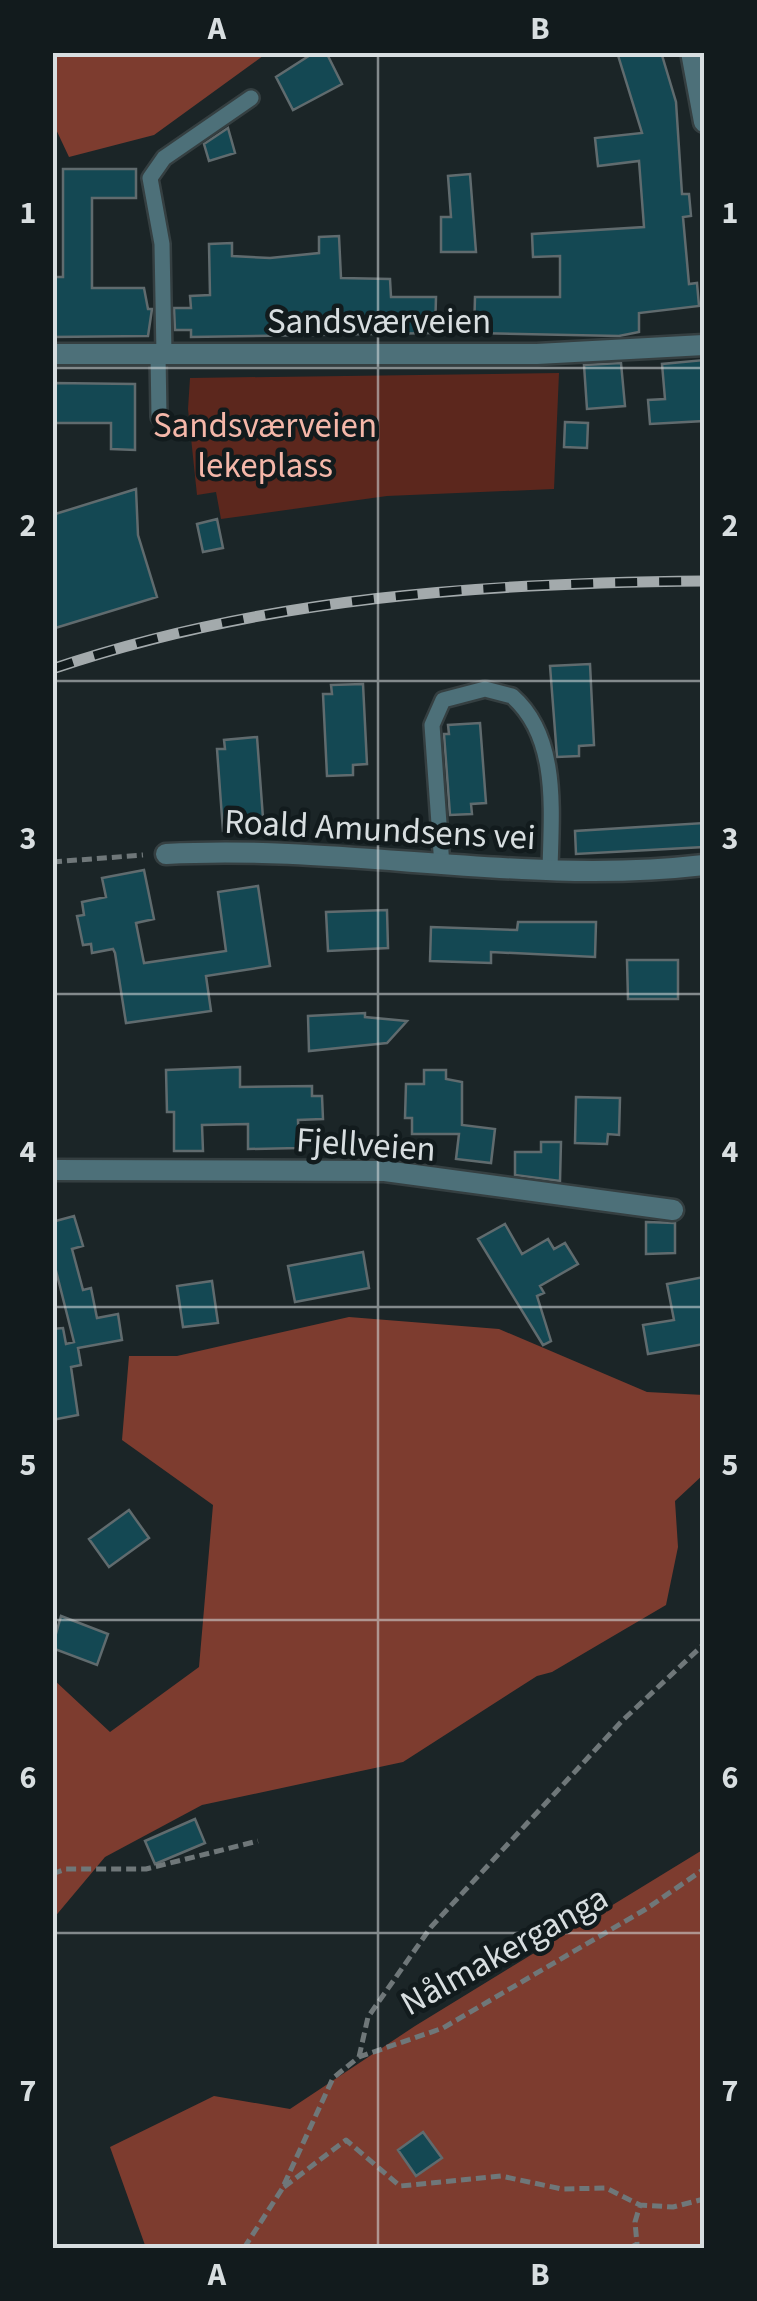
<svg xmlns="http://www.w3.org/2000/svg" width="757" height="2301" font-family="'Source Sans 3',sans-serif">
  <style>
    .green { fill: #5c271d }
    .forest { fill: #7d3c2f }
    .building { fill: #144853; stroke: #606b6e; stroke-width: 2.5 }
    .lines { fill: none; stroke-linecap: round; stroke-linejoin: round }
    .service-casing { stroke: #353f41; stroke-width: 20 }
    .minor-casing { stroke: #353f41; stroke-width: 25 }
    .path { stroke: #6f7779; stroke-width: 5; stroke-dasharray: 10 5; stroke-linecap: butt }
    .service { stroke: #4d7079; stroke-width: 15 }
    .minor { stroke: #4d7079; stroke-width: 20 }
    .rail-casing { stroke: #a3aaac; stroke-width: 11 }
    .rail { stroke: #121b1d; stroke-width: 8; stroke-dasharray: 22; stroke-linecap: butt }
    .grid { fill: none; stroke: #d8dee0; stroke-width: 2.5; stroke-opacity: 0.55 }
    .labels { text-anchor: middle; stroke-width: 9; stroke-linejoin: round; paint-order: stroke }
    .street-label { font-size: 35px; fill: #d8dee0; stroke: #121b1d }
    .park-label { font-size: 35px; fill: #f4b7a9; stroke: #121b1d }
    .neatline { fill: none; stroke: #d8dee0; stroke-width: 4 }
    .grid-label { font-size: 32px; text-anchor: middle; font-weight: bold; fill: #d8dee0 }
  </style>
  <rect width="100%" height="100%" fill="#1b2527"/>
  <path class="green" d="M559,373L554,489L387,496L221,519L216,492L197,495L188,409L190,378Z"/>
  <path class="forest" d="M53,52H267V53L154,135L69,157L53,123Z
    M349,1317L499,1329L647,1392L704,1395V1474L675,1501L678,1547L666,1605L552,1672L537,1676L403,1762L202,1805L105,1857L53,1919V1679L110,1732L199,1667L213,1505L122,1440L129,1356H177Z
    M704,1849V2248H146L110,2147L214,2096L290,2109L415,2026Z"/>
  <path class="building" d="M315,52H326L342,84L293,110L276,77Z
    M617,52H661L676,102L682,194H689L691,216L683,217L689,284L697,283L699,306L639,313V332L619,336L474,333L475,297H560V256L533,257L532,234L644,227L639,161L598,166L595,138L642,133Z
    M228,128L235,153L209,161L204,144Z
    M63,169H136V198H92V288H144L148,309H152L148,336L52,337V277H63Z
    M470,174L476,252H441V217H451L448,176Z
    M339,236L341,278L390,279L391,297H436L435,333L191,337V330H175L174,308H191L190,296L210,295L209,244L232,243V256L270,258L319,253V237Z
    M704,360V421L650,424L648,400L665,399L662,364Z
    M621,363L625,406L587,409L584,365Z
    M52,383L135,384V450L111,449V423H52Z
    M565,422L588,423L587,448L564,447Z
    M136,489L138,535L157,597L52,629V515Z
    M217,519L223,548L203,552L197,524Z
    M590,664L594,745L579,746V756L557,757L550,666Z
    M363,684L367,764L353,765V775L327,776L323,694H332L331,685Z
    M480,723L486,803L471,804L472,814L450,815L444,734H449L448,725Z
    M257,737L263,818L248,819L249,829L223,831L217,749H225L224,740Z
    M704,823V847L576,854L575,831Z
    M144,870L154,919L136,923L144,963L226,951L218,892L258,886L270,966L206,976L211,1011L126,1023L115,953L113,949L92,953L91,944L83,945L77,916L84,915L82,902L106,897L102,878Z
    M387,910L388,948L328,951L326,912Z
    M518,922H596L595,957L491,952V963L430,961L431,927L517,930Z
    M627,960H678V999H628Z
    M365,1013V1017L407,1021L387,1043L309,1051L308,1016Z
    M240,1067V1087L312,1086V1096H322L323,1119L298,1120L299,1148L248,1149V1124L202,1125L203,1151H174V1112H167L166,1070Z
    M424,1070H446V1079L462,1082V1125L495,1129L491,1163L456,1159L459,1134H412V1118H405L406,1084H424Z
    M576,1097L620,1098L619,1135L608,1134L607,1144L575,1143Z
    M541,1142H561L560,1181L515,1175V1152H541Z
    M74,1216L83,1246L72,1249L83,1290L91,1288L97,1318L118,1314L122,1340L78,1348L81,1365L71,1367L78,1415L52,1420V1329L63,1328L66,1344L74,1342L52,1255V1222Z
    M646,1222L675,1223V1253L646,1254Z
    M505,1224L522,1254L548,1239L554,1249L565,1243L578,1264L540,1286L544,1293L537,1296L551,1341L543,1345L478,1239Z
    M363,1252L369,1288L295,1302L288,1266Z
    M704,1277V1344L648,1354L643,1325L674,1320L667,1284Z
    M212,1281L218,1323L183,1327L177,1286Z
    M129,1510L149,1538L109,1567L89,1539Z
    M61,1616L108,1634L97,1665L52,1648Z
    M195,1819L205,1843L155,1864L145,1841Z
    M423,2132L442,2158L416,2176L398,2150Z"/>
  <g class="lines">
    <g class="service-casing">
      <path id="service" d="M158,354L159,417
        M164,354L162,244L150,178L164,158L251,98
        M442,866L432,725L443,700L485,689L512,696C560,738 551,813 550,871"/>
    </g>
    <g class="minor-casing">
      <path id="minor" d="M691,52L704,122
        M52,354H537L704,345
        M166,854C346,844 525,886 704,865
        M52,1170L385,1171L673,1210"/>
    </g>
    <path class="path" d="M52,862L143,855
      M52,1874L66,1869H146L258,1841
      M359,2057L368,2017L431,1927L622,1721L704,1644
      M284,2187L346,2140L400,2186L501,2176L562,2189L606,2188L640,2205
      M244,2248L282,2189L333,2078L359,2057L443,2028L646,1909L704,1869
      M630,2248L637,2244L635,2222L640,2205L673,2207L704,2199"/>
    <use href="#service" class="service"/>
    <use href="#minor" class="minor"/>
    <g class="rail-casing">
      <path id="rail" d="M52,669C265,597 482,583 704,581"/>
    </g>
    <use href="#rail" class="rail"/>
  </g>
  <path class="grid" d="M378,52V2248M52,368H704M52,681H704M52,994H704M52,1307H704M52,1620H704M52,1933H704"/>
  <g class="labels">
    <g class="street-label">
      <text x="379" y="333">Sandsværveien</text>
      <text transform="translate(380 829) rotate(3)" y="12">Roald Amundsens vei</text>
      <text transform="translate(366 1144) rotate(4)" y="12">Fjellveien</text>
      <text transform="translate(504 1950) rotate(-29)" y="12">Nålmakerganga</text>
    </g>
    <g class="park-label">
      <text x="265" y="437">Sandsværveien<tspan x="265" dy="40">lekeplass</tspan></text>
    </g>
  </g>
  <rect width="757" height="2301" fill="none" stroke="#121b1d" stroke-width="110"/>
  <rect x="55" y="55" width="647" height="2191" class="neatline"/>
  <g class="grid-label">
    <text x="217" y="39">A</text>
    <text x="540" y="39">B</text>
    <text x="28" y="223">1</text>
    <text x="730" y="223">1</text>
    <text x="28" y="536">2</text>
    <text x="730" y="536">2</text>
    <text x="28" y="849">3</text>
    <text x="730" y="849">3</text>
    <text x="28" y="1162">4</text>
    <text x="730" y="1162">4</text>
    <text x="28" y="1475">5</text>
    <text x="730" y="1475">5</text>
    <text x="28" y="1788">6</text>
    <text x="730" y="1788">6</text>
    <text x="28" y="2101">7</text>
    <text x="730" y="2101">7</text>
    <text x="217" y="2285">A</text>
    <text x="540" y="2285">B</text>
  </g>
</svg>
